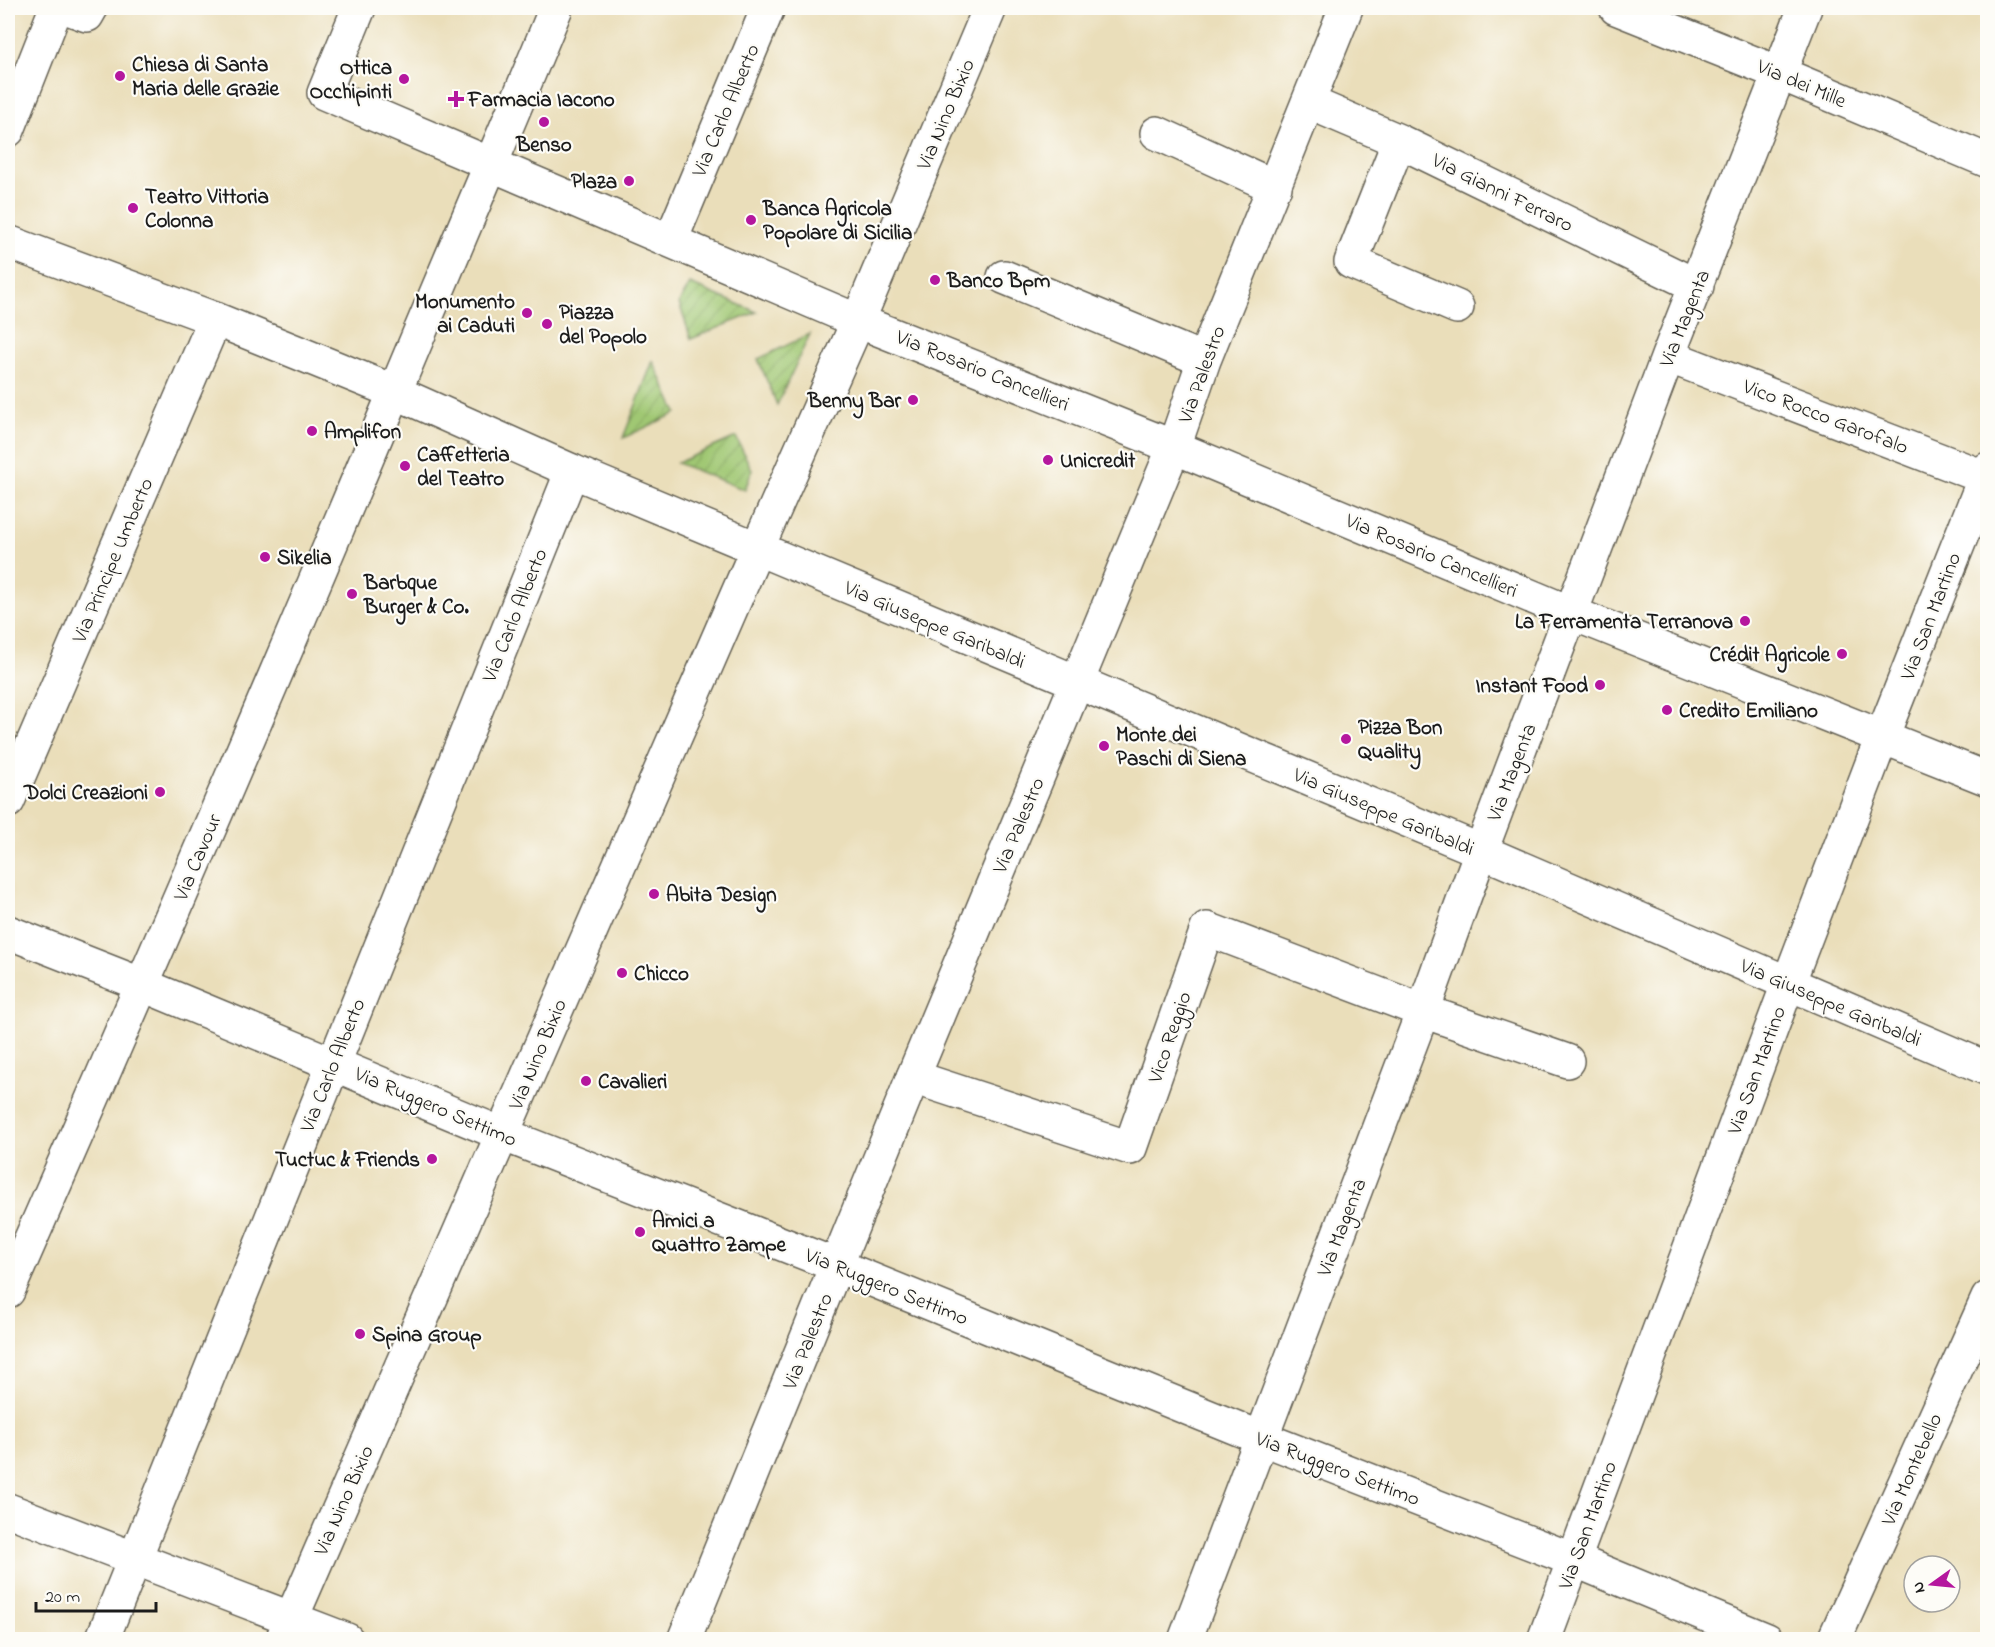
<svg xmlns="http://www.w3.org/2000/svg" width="1995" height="1647" font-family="'Indie Flower',sans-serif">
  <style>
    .garden { fill: url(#garden-furrows); stroke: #5e7248; stroke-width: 1.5 }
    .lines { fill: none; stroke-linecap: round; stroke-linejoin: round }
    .street-casing { stroke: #646053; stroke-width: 36 }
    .secondary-casing { stroke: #646053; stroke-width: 36 }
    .street { stroke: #fff; stroke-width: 33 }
    .secondary { stroke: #fff; stroke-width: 33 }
    .poi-dot { fill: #b5179e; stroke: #fdfcf7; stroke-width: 2 }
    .labels { text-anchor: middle; stroke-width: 4.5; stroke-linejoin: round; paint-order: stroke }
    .poi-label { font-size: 21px; font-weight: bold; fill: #1c1c1c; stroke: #fdfcf7; text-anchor: start }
    .street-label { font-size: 21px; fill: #1c1c1c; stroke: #fdfcf7 }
  </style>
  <defs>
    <pattern id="garden-furrows" width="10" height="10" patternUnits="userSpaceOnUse" patternTransform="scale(1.5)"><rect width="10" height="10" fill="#a0c873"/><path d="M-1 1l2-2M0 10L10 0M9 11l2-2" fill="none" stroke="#89ab63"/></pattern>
  </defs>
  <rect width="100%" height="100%" fill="#fdfcf7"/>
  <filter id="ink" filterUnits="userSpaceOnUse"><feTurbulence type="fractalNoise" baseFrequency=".0167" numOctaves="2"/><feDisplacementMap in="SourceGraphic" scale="12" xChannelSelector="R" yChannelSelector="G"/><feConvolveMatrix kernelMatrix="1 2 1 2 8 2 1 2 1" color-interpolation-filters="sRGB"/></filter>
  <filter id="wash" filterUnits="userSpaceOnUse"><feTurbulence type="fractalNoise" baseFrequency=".008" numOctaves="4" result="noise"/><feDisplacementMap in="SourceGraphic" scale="24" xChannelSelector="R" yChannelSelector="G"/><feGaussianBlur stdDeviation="1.35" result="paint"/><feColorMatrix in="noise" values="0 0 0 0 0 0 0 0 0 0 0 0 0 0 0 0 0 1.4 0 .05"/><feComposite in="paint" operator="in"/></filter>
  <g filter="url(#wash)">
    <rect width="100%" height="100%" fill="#eadeba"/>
    <path class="garden" d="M690,284L757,312L691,339L679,303Z
      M810,334L777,405L758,359Z
      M653,361L677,413L623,438Z
      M736,437L752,470L745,490L677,463Z"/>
  </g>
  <g filter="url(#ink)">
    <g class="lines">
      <g class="street-casing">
        <path id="street" d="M68,8L87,15L91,8
          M359,8L324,93L858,321L1174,447L1571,613L1988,779
          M1616,8L1779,73L1988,161
          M1308,102L1399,141L1697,286
          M8,130L56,8
          M1157,133L1275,187
          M1399,141L1351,262L1457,307
          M671,240L768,8
          M1004,277L1204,360
          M1668,356L1984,477
          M757,549L858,321L990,8
          M1077,682L1174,447L1204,360L1346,8
          M8,801L215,319
          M1481,851L1668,356L1805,8
          M913,1077L1130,1148L1207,929L1423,1011L1567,1061
          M8,1291C140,991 270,691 396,389C449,262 504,135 556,8
          M102,1640L572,471
          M1544,1640L1788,984L1882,737L1988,469
          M1834,1640L1988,1298"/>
      </g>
      <g class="secondary-casing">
        <path id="secondary" d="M8,242L215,319L395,392L572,471L1481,851L1988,1069
          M8,932L143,985L502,1134L838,1266L1261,1438L1574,1560L1767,1640
          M8,1510L347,1640
          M282,1640L757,549
          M684,1640L913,1077L1077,682
          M1185,1640L1423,1011L1481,851"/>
      </g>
      <use href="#street" class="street"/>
      <use href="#secondary" class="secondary"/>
    </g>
  </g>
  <g class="poi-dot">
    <circle cx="120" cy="76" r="6"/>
    <circle cx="404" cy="79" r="6"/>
    <path d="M453 90h6v6h6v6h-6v6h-6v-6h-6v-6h6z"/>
    <circle cx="544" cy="122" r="6"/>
    <circle cx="629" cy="181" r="6"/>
    <circle cx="133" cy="208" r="6"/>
    <circle cx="751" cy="220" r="6"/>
    <circle cx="935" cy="280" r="6"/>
    <circle cx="527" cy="313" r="6"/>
    <circle cx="547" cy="324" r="6"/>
    <circle cx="913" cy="400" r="6"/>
    <circle cx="312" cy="431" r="6"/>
    <circle cx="1048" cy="460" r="6"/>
    <circle cx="405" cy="466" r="6"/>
    <circle cx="265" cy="557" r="6"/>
    <circle cx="352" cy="594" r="6"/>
    <circle cx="1745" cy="621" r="6"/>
    <circle cx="1842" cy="654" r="6"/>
    <circle cx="1600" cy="685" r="6"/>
    <circle cx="1667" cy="710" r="6"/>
    <circle cx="1346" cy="739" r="6"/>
    <circle cx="1104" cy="746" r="6"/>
    <circle cx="160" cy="792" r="6"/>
    <circle cx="654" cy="894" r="6"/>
    <circle cx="622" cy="973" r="6"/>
    <circle cx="586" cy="1081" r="6"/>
    <circle cx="432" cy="1159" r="6"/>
    <circle cx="640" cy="1232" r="6"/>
    <circle cx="360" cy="1334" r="6"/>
  </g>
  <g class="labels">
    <g class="poi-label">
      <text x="132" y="71">Chiesa di Santa<tspan x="132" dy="24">Maria delle Grazie</tspan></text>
      <text x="392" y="74" text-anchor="end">Ottica<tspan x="392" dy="24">Occhipinti</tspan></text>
      <text x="468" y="106">Farmacia Iacono</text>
      <text x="544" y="151" text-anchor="middle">Benso</text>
      <text x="617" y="188" text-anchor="end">Plaza</text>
      <text x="145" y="203">Teatro Vittoria<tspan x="145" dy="24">Colonna</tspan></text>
      <text x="763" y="215">Banca Agricola<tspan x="763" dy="24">Popolare di Sicilia</tspan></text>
      <text x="947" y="287">Banco Bpm</text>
      <text x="515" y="308" text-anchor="end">Monumento<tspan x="515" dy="24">ai Caduti</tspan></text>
      <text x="559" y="319">Piazza<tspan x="559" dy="24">del Popolo</tspan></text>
      <text x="901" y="407" text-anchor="end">Benny Bar</text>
      <text x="324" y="438">Amplifon</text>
      <text x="417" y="461">Caffetteria<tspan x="417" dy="24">del Teatro</tspan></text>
      <text x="1060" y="467">Unicredit</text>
      <text x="277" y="564">Sikelia</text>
      <text x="364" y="589">Barbque<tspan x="364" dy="24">Burger &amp; Co.</tspan></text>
      <text x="1733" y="628" text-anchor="end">La Ferramenta Terranova</text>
      <text x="1830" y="661" text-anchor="end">Crédit Agricole</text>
      <text x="1588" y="692" text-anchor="end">Instant Food</text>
      <text x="1679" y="717">Credito Emiliano</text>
      <text x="1358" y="734">Pizza Bon<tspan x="1358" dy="24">Quality</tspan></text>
      <text x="1116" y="741">Monte dei<tspan x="1116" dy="24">Paschi di Siena</tspan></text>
      <text x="148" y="799" text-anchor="end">Dolci Creazioni</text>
      <text x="666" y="901">Abita Design</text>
      <text x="634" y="980">Chicco</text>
      <text x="598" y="1088">Cavalieri</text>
      <text x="420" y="1166" text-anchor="end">Tuctuc &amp; Friends</text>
      <text x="652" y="1227">Amici a<tspan x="652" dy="24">Quattro Zampe</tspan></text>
      <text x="372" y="1341">Spina Group</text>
    </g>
    <g class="street-label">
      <text transform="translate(1802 83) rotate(23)" y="7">Via dei Mille</text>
      <text transform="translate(725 110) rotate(-67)" y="7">Via Carlo Alberto</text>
      <text transform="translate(945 114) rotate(-67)" y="7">Via Nino Bixio</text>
      <text transform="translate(1503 192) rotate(26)" y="7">Via Gianni Ferraro</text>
      <text transform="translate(1684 318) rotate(-68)" y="7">Via Magenta</text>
      <text transform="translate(983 370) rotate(22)" y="7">Via Rosario Cancellieri</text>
      <text transform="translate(1201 374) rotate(-70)" y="7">Via Palestro</text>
      <text transform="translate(1826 416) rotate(21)" y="7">Vico Rocco Garofalo</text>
      <text transform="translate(1432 555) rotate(23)" y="7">Via Rosario Cancellieri</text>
      <text transform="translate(112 560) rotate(-67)" y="7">Via Principe Umberto</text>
      <text transform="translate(514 615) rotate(-68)" y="7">Via Carlo Alberto</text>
      <text transform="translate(1930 616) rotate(-69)" y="7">Via San Martino</text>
      <text transform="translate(935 624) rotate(23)" y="7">Via Giuseppe Garibaldi</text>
      <text transform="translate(1511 772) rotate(-69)" y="7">Via Magenta</text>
      <text transform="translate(1384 811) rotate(23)" y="7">Via Giuseppe Garibaldi</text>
      <text transform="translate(1018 825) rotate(-67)" y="7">Via Palestro</text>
      <text transform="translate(197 857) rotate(-67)" y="7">Via Cavour</text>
      <text transform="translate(1831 1002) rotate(23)" y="7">Via Giuseppe Garibaldi</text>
      <text transform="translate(1169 1037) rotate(-71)" y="7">Vico Reggio</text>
      <text transform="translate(537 1054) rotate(-67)" y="7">Via Nino Bixio</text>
      <text transform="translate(332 1065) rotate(-68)" y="7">Via Carlo Alberto</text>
      <text transform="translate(1756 1070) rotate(-70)" y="7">Via San Martino</text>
      <text transform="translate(436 1106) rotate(23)" y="7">Via Ruggero Settimo</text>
      <text transform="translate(1341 1227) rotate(-69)" y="7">Via Magenta</text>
      <text transform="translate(887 1286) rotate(22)" y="7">Via Ruggero Settimo</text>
      <text transform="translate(807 1341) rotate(-68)" y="7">Via Palestro</text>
      <text transform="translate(1338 1468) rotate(21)" y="7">Via Ruggero Settimo</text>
      <text transform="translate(1911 1469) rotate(-66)" y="7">Via Montebello</text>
      <text transform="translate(343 1500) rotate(-66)" y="7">Via Nino Bixio</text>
      <text transform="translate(1587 1525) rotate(-70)" y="7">Via San Martino</text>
    </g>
  </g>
  <rect width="1995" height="1647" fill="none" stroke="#fdfcf7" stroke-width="30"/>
  <g transform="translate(1932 1584) rotate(255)"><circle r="28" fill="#fdfcf7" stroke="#a3a29f" stroke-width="1.5"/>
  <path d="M0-4.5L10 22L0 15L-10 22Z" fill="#b5179e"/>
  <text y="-9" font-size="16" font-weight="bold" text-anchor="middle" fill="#1c1c1c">N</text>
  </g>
  <path d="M36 1602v9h120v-9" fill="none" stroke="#1c1c1c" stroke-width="3"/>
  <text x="45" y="1602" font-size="18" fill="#1c1c1c" stroke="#fdfcf7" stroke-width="4.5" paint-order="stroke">20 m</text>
</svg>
